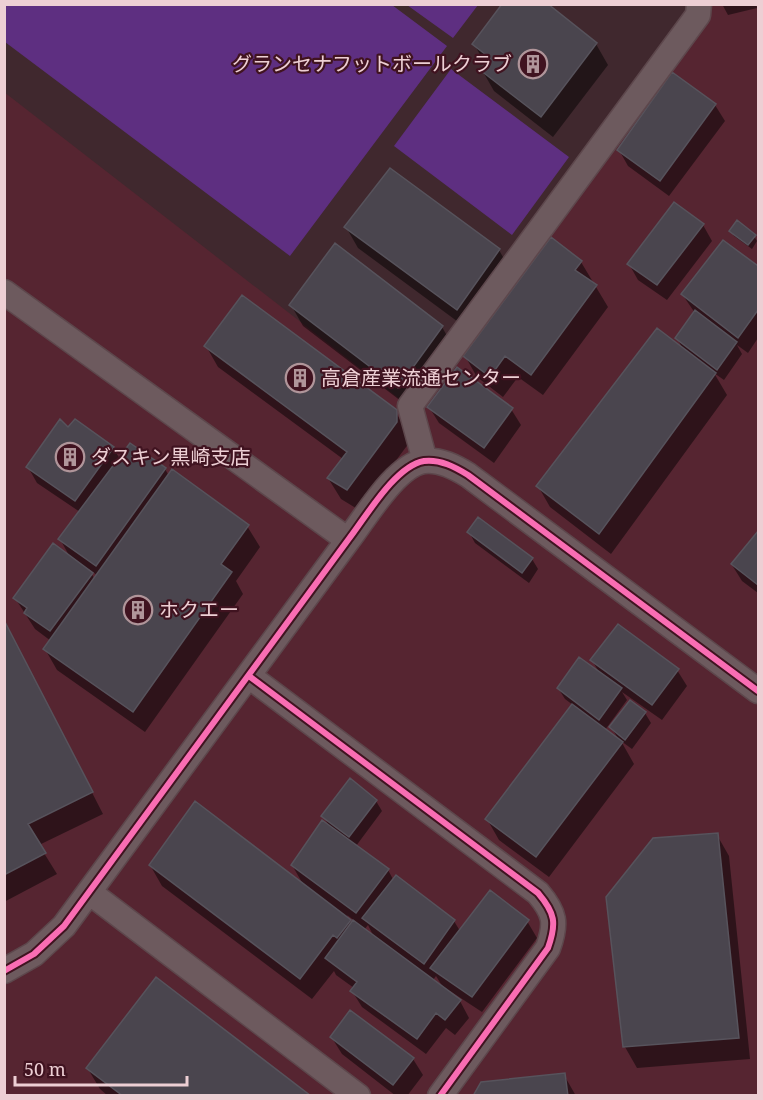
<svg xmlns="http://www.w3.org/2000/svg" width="763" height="1100" font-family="'Noto Serif','Noto Sans JP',serif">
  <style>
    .built { fill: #562531 }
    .green { fill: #5e2f81 }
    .shadow { fill: #0007; fill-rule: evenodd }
    .building { fill: #4a454e; stroke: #57535c; stroke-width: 1.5 }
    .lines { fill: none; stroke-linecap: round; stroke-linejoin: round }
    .minor-casing { stroke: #5d474c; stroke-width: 27 }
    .minor { stroke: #6d5a5e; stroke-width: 24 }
    .cycleway-casing { stroke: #401320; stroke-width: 10 }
    .cycleway { stroke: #f96db3; stroke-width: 6 }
    .labels { text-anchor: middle; stroke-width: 4.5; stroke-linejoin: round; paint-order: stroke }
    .poi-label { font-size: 20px; fill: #edcfd4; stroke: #401320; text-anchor: start }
  </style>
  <rect width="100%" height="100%" fill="#40282e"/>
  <path class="built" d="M699,5H758V1095H5L4,92L409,406Z"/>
  <path class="green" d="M4,5H392L447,46L290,256L5,42Z
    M407,5H478L453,38Z
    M451,69L569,157L512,235L394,146Z"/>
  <path class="shadow" d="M722,4H756L757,8L728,15Z
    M474,44H596L608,65L553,137L494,91L482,70L486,65Z
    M672,74L715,105L725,121L669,196L628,166L619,150Z
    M703,225L712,241L667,300L638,280L629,264Z
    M346,227L499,250L511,271L469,330L358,248Z
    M731,231L754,236L757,241L752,249L734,236Z
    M723,242L758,268V338L748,353L737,345L742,354L724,380L714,373L727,395L611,554L550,507L538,486L684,351L677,338L695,313L682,294Z
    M581,262L608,307L543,395L518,377L503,397L477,377L465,356Z
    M291,305L442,327L454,348L410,408L303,326Z
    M206,346L395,411L408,433L409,443L359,510L341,499L328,478L343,459L218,367Z
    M429,407L511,409L521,425L494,463L439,423Z
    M69,429L113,448L120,459L165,469L169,476L247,526L260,547L236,581L243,594L145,732L57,670L45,649L51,641L35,629L15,598L71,559L60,539L80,512L37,483L28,467ZM89,569L98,576L95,580Z
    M469,532L532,559L538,569L529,583L475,543Z
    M758,533V593L742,581L732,565Z
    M4,621L103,814L39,845L57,874L4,902Z
    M592,660L677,670L687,686L662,720L622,692L627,700L605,730L619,740L611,727L645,713L651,723L632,749L621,741L634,764L549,877L499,840L487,819L573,705L565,699L558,688L600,674Z
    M376,801L382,811L356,846L388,870L394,881L454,921L460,931L527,921L537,938L482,1012L450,991L448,993L460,1001L469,1018L455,1035L446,1028L426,1054L362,1007L352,991L354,988L336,975L334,971L312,999L162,886L150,865L304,886L292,865L330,827L323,816ZM347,915L355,921L352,924ZM368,925L375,939L364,930ZM436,976L444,989L433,980Z
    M717,835L729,856L750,1059L637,1068L625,1047Z
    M332,1038L413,1059L423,1075L407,1096H396L342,1054Z
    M88,1069L309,1096H108L100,1089Z
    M564,1075L576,1096H475Z"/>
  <path class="building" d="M502,4H548L597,43L541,117L480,70L490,58L472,44Z
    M672,72L716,104L660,181L617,150Z
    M390,168L500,249L457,310L344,227Z
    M674,202L704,224L657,285L627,264Z
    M737,220L756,235L748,245L729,231Z
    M551,237L582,261L575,270L597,285L531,375L505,356L490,377L463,356Z
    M723,240L758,266V310L738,338L681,294Z
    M335,243L443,326L398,388L289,305Z
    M242,295L397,410V422L347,490L327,478L347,452L204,346Z
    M695,310L737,342L717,370L675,338Z
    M657,328L716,373L599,534L536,486Z
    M457,367L513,408L484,448L427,407Z
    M60,419L68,427L75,419L114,447L75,501L26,467Z
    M130,443L166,468L96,566L58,539Z
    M172,469L249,525L221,564L232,572L133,712L43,649Z
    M478,517L533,558L522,573L467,532Z
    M758,531V585L731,564Z
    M53,543L93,573L50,631L24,613L27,608L13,598Z
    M4,620L93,792L28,824L46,853L4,875Z
    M618,624L679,669L652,705L590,660Z
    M579,657L622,688L599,720L557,688Z
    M630,700L646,712L625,740L609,727Z
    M572,704L623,742L536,857L485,819Z
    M350,778L377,800L349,837L321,816Z
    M195,801L351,920L337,938L333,935L300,979L149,865Z
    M322,820L389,869L356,913L291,865Z
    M718,833L739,1038L623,1047L606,897L653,838Z
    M396,875L455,920L424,964L362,918Z
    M490,890L529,920L472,997L430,968Z
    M353,920L461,1000L445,1020L436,1013L417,1039L350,991L357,982L325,958Z
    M156,977L311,1096H123L86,1068Z
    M350,1010L414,1058L393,1085L330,1037Z
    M565,1073L568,1096H473L481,1082Z"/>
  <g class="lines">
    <g class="minor-casing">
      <path id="minor" d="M4,292L348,540
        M425,461L410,406L698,15L699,4
        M249,676L538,893C555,913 557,923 548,948L440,1096
        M89,892L358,1096
        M4,971L34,954L64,926L348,540C366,517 395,466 424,461C440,459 455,467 468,475L758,691"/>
    </g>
    <use href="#minor" class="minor"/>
    <g class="cycleway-casing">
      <path id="cycleway" d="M249,676L538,893C555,913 557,923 548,948L440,1096
        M4,971L34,954L64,926L348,540C366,517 395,466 424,461C440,459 455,467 468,475L758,691"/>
    </g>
    <use href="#cycleway" class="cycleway"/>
  </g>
  <defs>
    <g id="building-ring" transform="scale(1.5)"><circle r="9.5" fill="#401320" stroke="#b0959a" stroke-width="1.5"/><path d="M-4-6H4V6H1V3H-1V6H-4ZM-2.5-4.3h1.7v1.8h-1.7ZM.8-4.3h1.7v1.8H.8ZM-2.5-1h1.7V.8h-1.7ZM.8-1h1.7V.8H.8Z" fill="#b0959a"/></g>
  </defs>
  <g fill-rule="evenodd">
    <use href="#building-ring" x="533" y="64"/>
    <use href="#building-ring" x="300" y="378"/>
    <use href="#building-ring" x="70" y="457"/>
    <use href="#building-ring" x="138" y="610"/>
  </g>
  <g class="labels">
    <g class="poi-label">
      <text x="512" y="71" text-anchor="end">グランセナフットボールクラブ</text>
      <text x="321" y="385">高倉産業流通センター</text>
      <text x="91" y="464">ダスキン黒崎支店</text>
      <text x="159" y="617">ホクエー</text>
    </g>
  </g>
  <rect width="763" height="1100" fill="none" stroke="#edcfd4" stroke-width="12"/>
  <path d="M15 1076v9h172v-9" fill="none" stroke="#edcfd4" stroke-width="3"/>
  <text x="24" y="1076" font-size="18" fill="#edcfd4" stroke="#401320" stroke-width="4.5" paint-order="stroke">50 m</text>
</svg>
